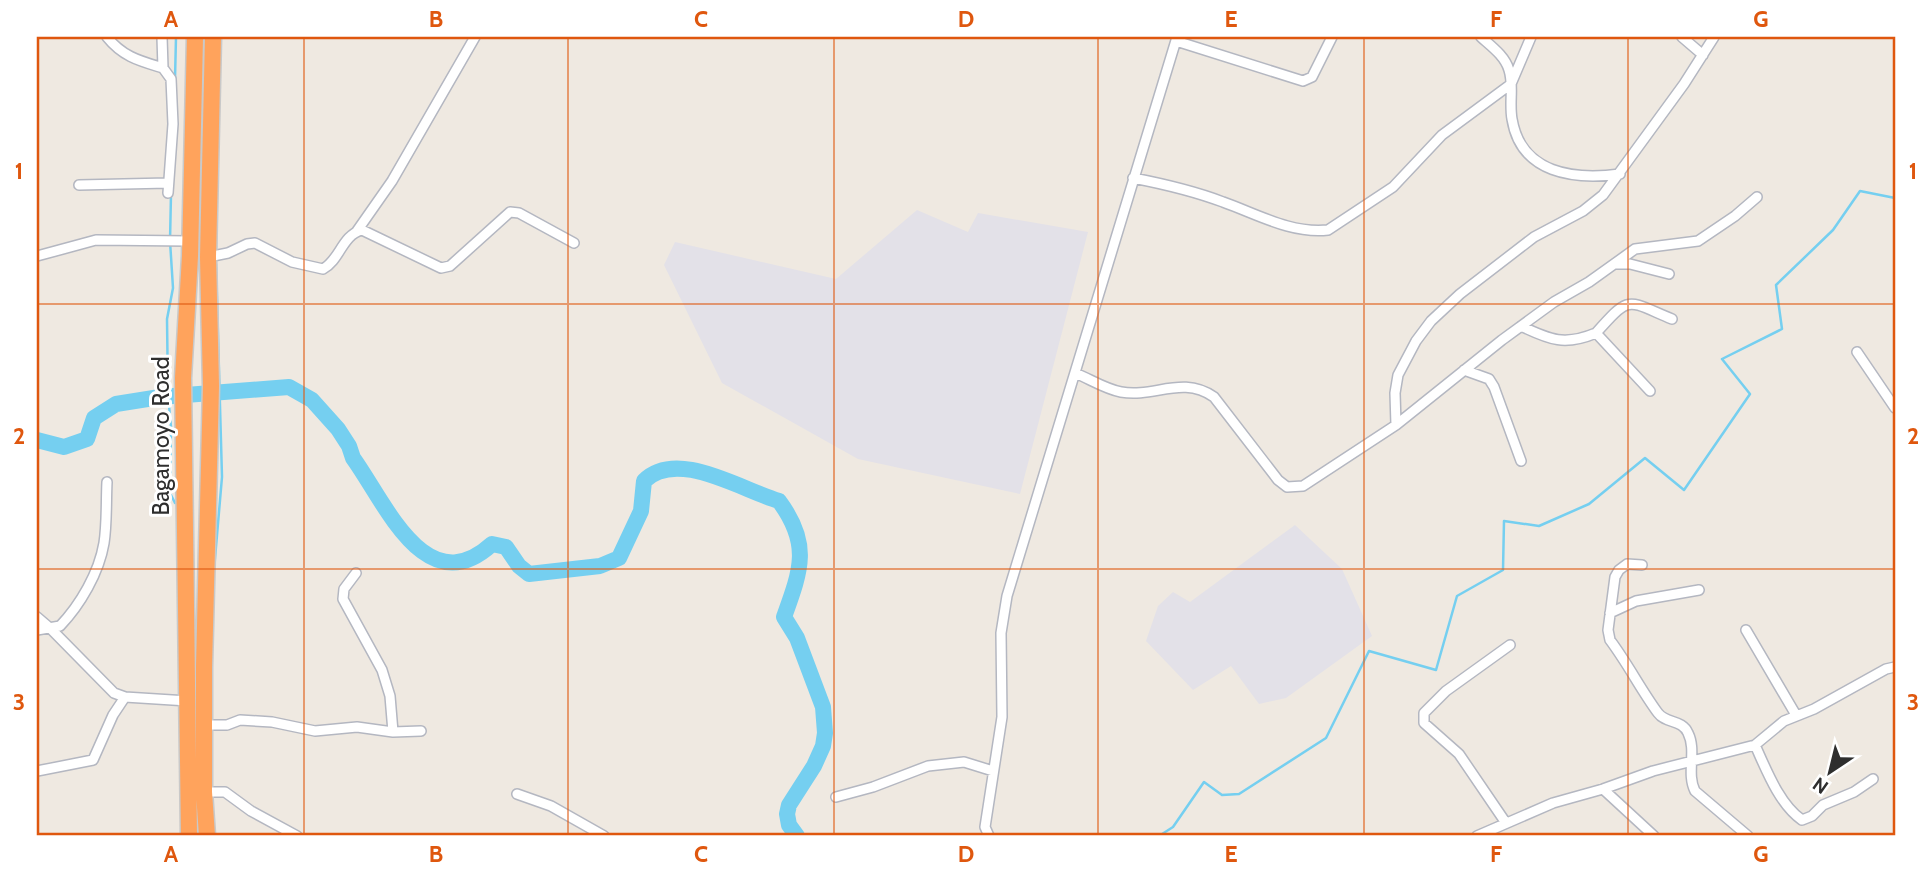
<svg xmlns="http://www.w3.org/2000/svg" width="1932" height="873" font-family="Cabin,sans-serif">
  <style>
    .industrial { fill: #e3e1e8 }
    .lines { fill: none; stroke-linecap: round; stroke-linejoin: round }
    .stream { stroke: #75cff0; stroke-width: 2.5 }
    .river { stroke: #75cff0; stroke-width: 16 }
    .street-casing { stroke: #b4b7c1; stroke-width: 12 }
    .highway-casing { stroke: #c9c9c9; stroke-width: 19 }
    .street { stroke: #fff; stroke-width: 9 }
    .highway { stroke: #ffa35c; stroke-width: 16 }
    .grid { fill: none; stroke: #df570e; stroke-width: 2; stroke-opacity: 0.55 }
    .labels { text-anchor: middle; stroke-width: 6; stroke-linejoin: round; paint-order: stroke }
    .street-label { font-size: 23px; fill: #2e2e2e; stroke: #fff }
    .neatline { fill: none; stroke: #df570e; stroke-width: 2.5 }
    .grid-label { font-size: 23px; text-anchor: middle; font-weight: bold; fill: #df570e }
  </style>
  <rect width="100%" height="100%" fill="#efe9e1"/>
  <path class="industrial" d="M917,210L968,232L978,213L1088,232L1020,494L858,459L722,383L664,265L675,242L836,279Z
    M1295,525L1342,569L1372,636L1286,698L1259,704L1231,666L1193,690L1146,641L1158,606L1173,592L1190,602Z"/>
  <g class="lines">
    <path class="stream" d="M175,79L176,37
      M171,194L170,241L173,288L167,319L168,395L171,427L170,493L175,503
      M216,250V233
      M214,570L222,477L216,264
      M1159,836L1173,827L1204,782L1222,795L1239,794L1326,738L1369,651L1436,670L1457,596L1503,570L1504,521L1539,526L1589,504L1645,458L1684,490L1750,394L1722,359L1782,329L1776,285L1833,230L1860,191L1895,198"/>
    <path class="river" d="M37,440L64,447L87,439L94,418L116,404L160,397L289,387L312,400L338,429L349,446L353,458C385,502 426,604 492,544L506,547L519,566L529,574L600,566L619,558L641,511L644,481C677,448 741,490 779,501C811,544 801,570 784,617L797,638L823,707L825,733L823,746L814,766L789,805L787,814L789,825L797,836"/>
    <g class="street-casing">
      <path id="street" d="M107,37C123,57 140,61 163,68
        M162,37L163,68L171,79L173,124L168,193
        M1481,37C1491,46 1505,56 1509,70C1514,85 1509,103 1512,119C1521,174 1574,180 1620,174
        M1682,37L1703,55
        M1176,41L1303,81L1312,77L1332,37
        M1133,178C1164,184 1194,191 1223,202C1257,214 1291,234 1328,230L1393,187L1442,135L1511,84L1531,37
        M79,185L168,183
        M357,231L392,181L475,37
        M37,256L96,240L189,241
        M208,257L228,253L247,244L255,243L292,262L323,269C340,260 342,235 362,230L441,268L450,266L510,212L519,213L574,243
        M1614,264H1630L1669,274
        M1521,326C1550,340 1565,346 1596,333L1650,391
        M1596,333C1631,294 1626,300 1672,319
        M1857,352L1895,408
        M1464,370L1489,379L1494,387L1521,461
        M1075,373C1090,379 1105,389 1121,392C1155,398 1182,375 1214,397L1278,480L1287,487L1303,486L1396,425L1502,340L1554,302L1589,282L1635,249L1698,241L1735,216L1757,197
        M1396,425L1395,393L1398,375L1416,341L1431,321L1460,294L1534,237L1583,211L1603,195L1684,84L1714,37
        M1642,565L1627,564L1619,570L1615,577L1608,630L1610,640C1628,664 1641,690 1658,713C1666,724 1682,719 1688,733C1697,751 1686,773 1695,791L1748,836
        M356,573L344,589L343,599L382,670L390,696L393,732
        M1610,613L1636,601L1699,590
        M37,617L51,629L114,693L125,697L188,701
        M37,630L60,626C80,605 99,573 104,543C107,524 106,502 107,482
        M1746,630L1796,715
        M204,725H227L240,720L272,722L315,731L357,727L393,732L421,731
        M1755,745C1766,769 1779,804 1802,820L1812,816L1823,805L1854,792L1873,779
        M37,771L93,760L113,715L125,697
        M1603,789L1654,836
        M204,792H225L251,811L297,836
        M517,794L551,806L604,836
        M836,797L873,787L928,766L964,762L993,771
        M1506,823L1459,754L1424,723V713L1446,691L1510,645
        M989,836L985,827L1002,717L1001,633L1007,596L1177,37
        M1477,836L1553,803L1603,789L1653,771L1755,745L1784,721L1814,709L1886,669L1895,667"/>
    </g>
    <g class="highway-casing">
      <path id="highway" d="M189,836L183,378L190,256L195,37
        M207,836L204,792V667L211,386L208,257L213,37"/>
    </g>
    <use href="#street" class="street"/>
    <use href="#highway" class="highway"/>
  </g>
  <path class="grid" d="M304,37V836M568,37V836M834,37V836M1098,37V836M1364,37V836M1628,37V836M37,304H1895M37,569H1895"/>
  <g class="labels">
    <g class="street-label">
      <text transform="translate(161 436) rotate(-90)" y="8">Bagamoyo Road</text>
    </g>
  </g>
  <rect width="1932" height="873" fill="none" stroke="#ffffff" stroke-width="77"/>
  <g transform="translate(1830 772) rotate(215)" stroke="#ffffff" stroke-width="5" paint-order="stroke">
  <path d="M0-5L12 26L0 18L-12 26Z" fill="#2e2e2e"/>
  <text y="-10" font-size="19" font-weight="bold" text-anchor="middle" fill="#2e2e2e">N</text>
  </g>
  <rect x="38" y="38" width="1856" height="796" class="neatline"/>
  <g class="grid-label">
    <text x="171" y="27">A</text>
    <text x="436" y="27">B</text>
    <text x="701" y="27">C</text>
    <text x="966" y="27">D</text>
    <text x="1231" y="27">E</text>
    <text x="1496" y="27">F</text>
    <text x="1761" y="27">G</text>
    <text x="19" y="179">1</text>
    <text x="1913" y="179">1</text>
    <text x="19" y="444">2</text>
    <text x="1913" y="444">2</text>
    <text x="19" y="710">3</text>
    <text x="1913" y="710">3</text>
    <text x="171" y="862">A</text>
    <text x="436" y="862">B</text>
    <text x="701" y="862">C</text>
    <text x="966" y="862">D</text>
    <text x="1231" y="862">E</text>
    <text x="1496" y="862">F</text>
    <text x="1761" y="862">G</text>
  </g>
</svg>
